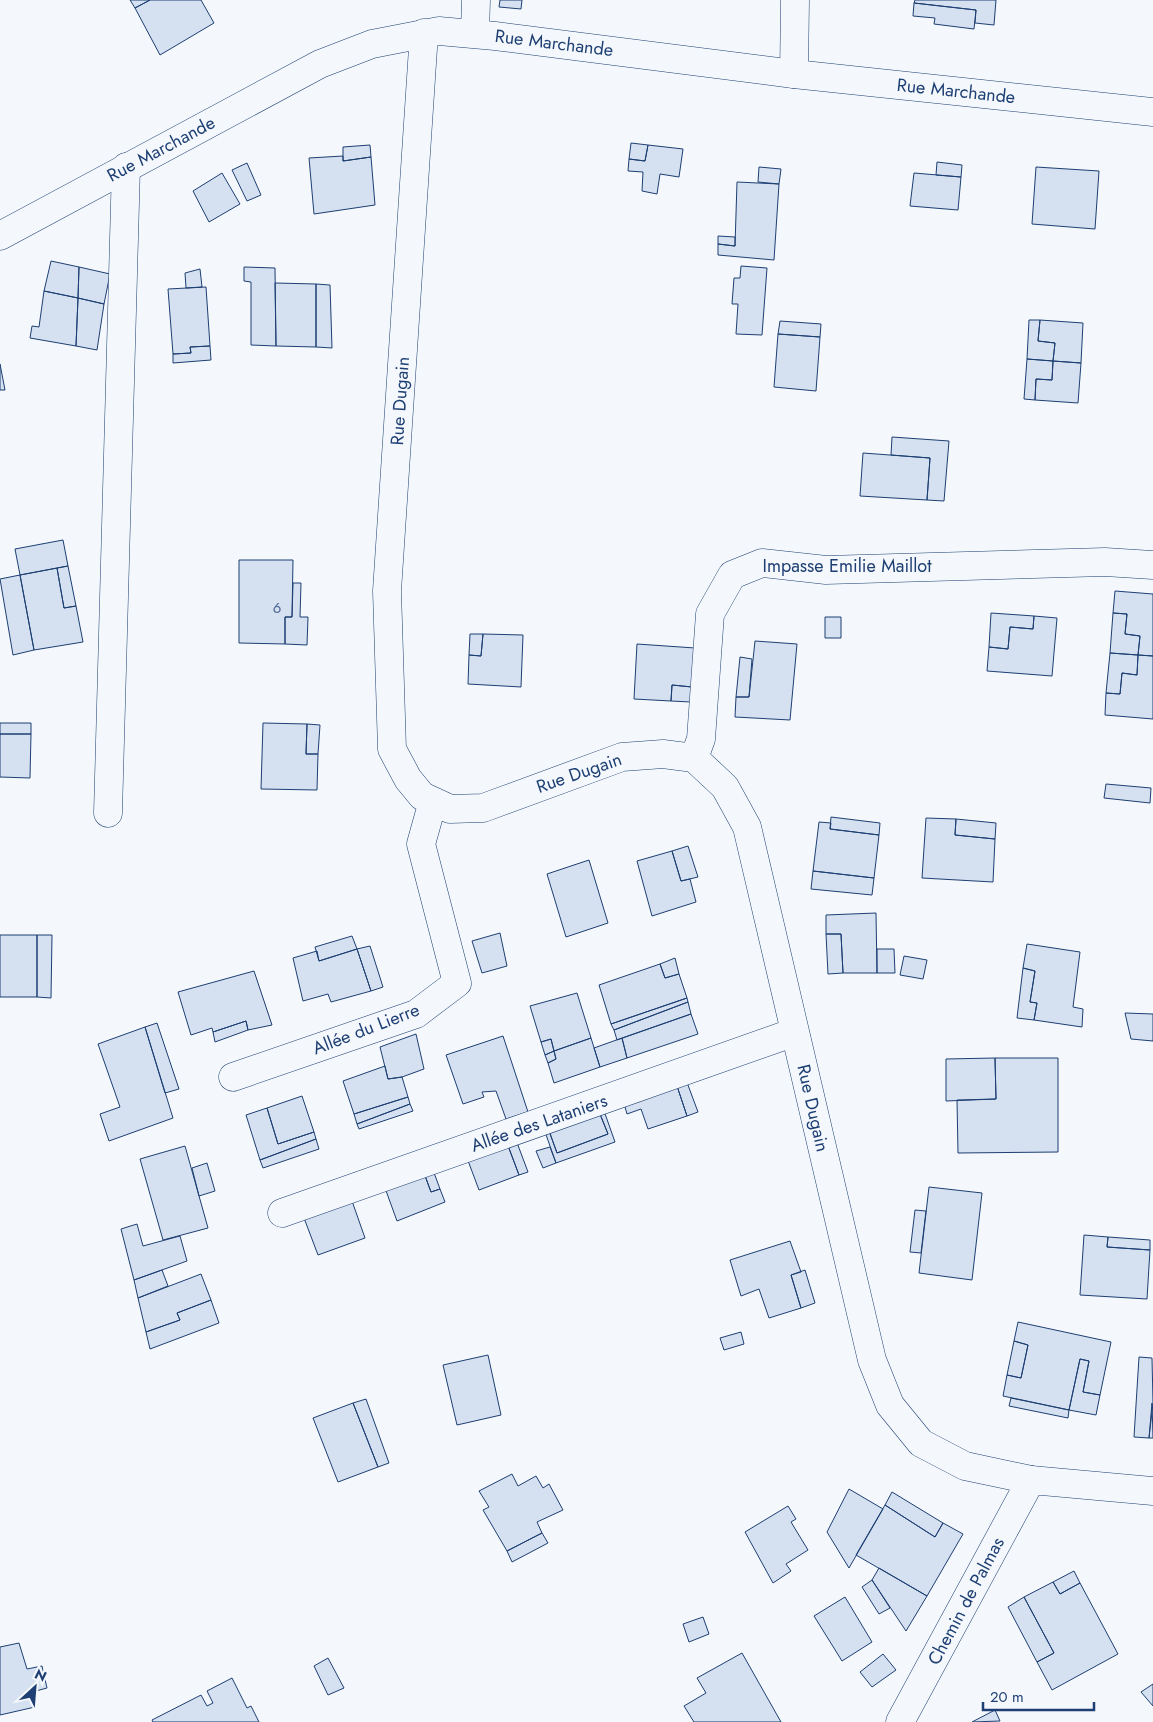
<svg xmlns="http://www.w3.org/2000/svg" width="1153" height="1722" font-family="Jost,sans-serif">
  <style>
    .building { fill: #d5e0f0; stroke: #1d3f73 }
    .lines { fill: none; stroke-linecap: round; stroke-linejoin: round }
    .street-casing { stroke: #1d3f73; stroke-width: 29 }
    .secondary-casing { stroke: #1d3f73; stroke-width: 29 }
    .street { stroke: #f4f7fb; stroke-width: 28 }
    .secondary { stroke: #f4f7fb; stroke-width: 28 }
    .labels { text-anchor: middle; stroke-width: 4; stroke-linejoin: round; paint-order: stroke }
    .number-label { font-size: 15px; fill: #4b6792 }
    .street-label { font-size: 18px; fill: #1d3f73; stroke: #f4f7fb }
  </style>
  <rect width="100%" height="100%" fill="#f4f7fb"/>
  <path class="building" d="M130,0H150L135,8Z
    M150,0H201L214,23L160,55L135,8Z
    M500,0H522L521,9L499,7Z
    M915,0H996L994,25L975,23L976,10L914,3Z
    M914,3L976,10L974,29L934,24L935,18L913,16Z
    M631,143L648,145L645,161L629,159Z
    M370,145L371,157L343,161V147Z
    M648,145L683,149L679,177L660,174L657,194L642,191L643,172L628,171L629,159L645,161Z
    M343,156V161L371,157L375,205L314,214L309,158Z
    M937,162L962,165L961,177L936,175Z
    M247,163L261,195L247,201L232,170Z
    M759,167L781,169L779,184L758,182Z
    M1036,167L1099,171L1095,229L1032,224Z
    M222,173L240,204L209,222L193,191Z
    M914,173L961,177L958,210L910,206Z
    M737,182L779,184L774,260L718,255V244L735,246Z
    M718,236L735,237V246L718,244Z
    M51,261L79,267L78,298L44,291Z
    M741,266L767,268L762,335L736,334L738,304H732L734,278H740Z
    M79,267L110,274L104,304L78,298Z
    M244,267L275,268L276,346L251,345V282L244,281Z
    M200,269L202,287L186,288L185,273Z
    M275,283L316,284V347L276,346Z
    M316,284L330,285L332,348L316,347Z
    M206,287L210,346L190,347L191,353L173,354L168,289Z
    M44,291L78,298L76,346L30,338L32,326L39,327Z
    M78,298L104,304L97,350L76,346Z
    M1029,320H1040L1038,341L1055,343L1053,361L1027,359Z
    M1040,320L1083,323L1081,363L1053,361L1055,343L1038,341Z
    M780,321L821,324L820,337L778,334Z
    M778,334L820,337L816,391L774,387Z
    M210,346L211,360L173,363V354L191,353L190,347Z
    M1027,359L1053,361L1052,380L1036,379L1035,400L1024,399Z
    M1053,361L1081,363L1078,403L1035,400L1036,379L1052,380Z
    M0,364L5,390H0Z
    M892,437L949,441L944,501L927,500L930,458L891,455Z
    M863,453L930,458L927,500L860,496Z
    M63,540L68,566L20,575L15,549Z
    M239,560H293L292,617H285V644L239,643Z
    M68,566L76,606L64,608L57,568Z
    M57,568L64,608L76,606L83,642L34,650L20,575Z
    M20,575L34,650L13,655L0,579Z
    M293,583H301L300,617H308L307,645L285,644V617H292Z
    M1115,591L1153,594V656L1138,655L1140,636L1125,634L1127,614L1113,613Z
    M991,613L1034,616L1033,629L1010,627L1008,649L989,647Z
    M1113,613L1127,614L1125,634L1140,636L1138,655L1110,653Z
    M1034,616L1057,618L1052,676L987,671L989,647L1008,649L1010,627L1033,629Z
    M825,617H841V638H825Z
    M470,634H483L481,656L469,655Z
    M483,634L523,635L521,687L468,684L469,655L481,656Z
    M755,641L797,644L790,720L735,717L736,697H749Z
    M637,644L695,648L692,687L672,685L671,701L634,699Z
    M1110,653L1138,655L1137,675L1122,673L1120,694L1106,693Z
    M1138,655L1153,656V719L1105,715L1106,693L1120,694L1122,673L1137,675Z
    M740,657L752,659L749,697H736Z
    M672,685L692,687L691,702L671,701Z
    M0,723H31V734H0Z
    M263,723L307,724L306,754H318L317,790L261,789Z
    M307,724L320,725L318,754H306Z
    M0,734H31L30,778L0,777Z
    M1106,784L1151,788L1150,803L1104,798Z
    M831,817L880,823L879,835L830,829Z
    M926,818L956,819L955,835L995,839L993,882L922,878Z
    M956,819L996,823L995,839L955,835Z
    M819,822L831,823L830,829L879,835L874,878L813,871Z
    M688,846L698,877L681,881L672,851Z
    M672,851L681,881L690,879L696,902L652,916L637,861Z
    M589,860L608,923L566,937L547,874Z
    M813,871L874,878L872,895L811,889Z
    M876,913L877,973H843L841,934H826V915Z
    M500,933L507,966L482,973L472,941Z
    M826,934H841L843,973L828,974Z
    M0,935H37V997H0Z
    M37,935H52L51,998L37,997Z
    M352,936L357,949L319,961L315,947Z
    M1027,944L1080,952L1073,1007L1083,1009L1082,1027L1034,1020L1037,1003L1030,1002L1035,971L1023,968Z
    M370,946L383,987L371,991L357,949Z
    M357,949L371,991L331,1002L328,994L303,1001L293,958L317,951L319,961Z
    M877,949H894L895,973H877Z
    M904,956L927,960L923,979L900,975Z
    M675,958L679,974L665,978L660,964Z
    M660,964L665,978L679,974L687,998L611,1024L599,985Z
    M1023,968L1035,971L1030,1002L1037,1003L1034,1020L1017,1018Z
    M254,971L272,1025L248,1030L246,1021L213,1032L212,1028L191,1035L178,992Z
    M577,993L591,1038L554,1051L551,1039L541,1042L530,1006Z
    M687,998L688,1002L614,1030L611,1024Z
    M688,1002L691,1014L617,1040L614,1030Z
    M1125,1013L1153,1014V1041L1131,1039Z
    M691,1014L698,1034L627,1058L622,1038Z
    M246,1021L248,1030L215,1042L213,1032Z
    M157,1023L179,1089L165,1093L145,1027Z
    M145,1027L173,1118L109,1141L100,1114L120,1107L98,1044Z
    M416,1034L424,1069L402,1077L388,1079L380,1047Z
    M503,1036L528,1112L506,1119L496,1091L482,1092L484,1097L463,1104L446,1055Z
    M591,1038L600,1067L554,1083L548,1063L556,1059L554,1051Z
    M622,1038L627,1058L600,1067L594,1048Z
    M551,1039L554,1051L545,1055L541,1042Z
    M554,1051L556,1059L548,1063L545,1055Z
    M995,1058L996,1099L946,1101V1059Z
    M995,1058H1058V1152L958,1153L957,1100L996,1099Z
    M385,1066L388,1079L402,1077L408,1097L354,1114L343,1081Z
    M685,1077L698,1112L687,1116L675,1080Z
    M675,1080L687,1116L648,1129L641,1109L627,1114L623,1100Z
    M302,1096L314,1132L278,1144L267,1108Z
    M408,1097L410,1104L357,1124L354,1114Z
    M410,1104L413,1111L359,1129L357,1124Z
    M267,1108L278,1144L314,1132L316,1139L260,1160L246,1115Z
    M603,1108L615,1142L556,1163L544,1129L548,1128L557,1153L608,1134L598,1109Z
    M598,1109L608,1134L557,1153L548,1128Z
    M316,1139L319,1149L263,1168L260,1160Z
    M516,1140L528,1172L519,1175L507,1143Z
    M507,1143L519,1175L479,1190L467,1158Z
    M185,1146L208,1228L163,1240L140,1159Z
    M550,1147L556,1163L543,1168L536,1151Z
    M207,1163L215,1191L199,1196L192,1168Z
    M433,1170L440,1189L431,1192L424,1173Z
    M424,1173L431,1192L440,1189L445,1202L397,1221L385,1188Z
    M929,1187L982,1193L972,1280L919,1273Z
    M352,1201L365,1238L318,1255L304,1218Z
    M915,1210L926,1211L921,1253L910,1252Z
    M137,1224L143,1246L180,1236L187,1261L134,1280L121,1229Z
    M1084,1235L1108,1237L1107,1247L1150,1250L1147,1299L1080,1295Z
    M1108,1237L1150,1240V1250L1107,1247Z
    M790,1241L801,1272L791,1275L801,1308L769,1318L759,1289L741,1296L730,1260Z
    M162,1270L168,1286L138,1298L134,1280Z
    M805,1270L815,1303L801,1308L791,1275Z
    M201,1274L211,1300L177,1313L180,1320L146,1332L138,1298Z
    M211,1300L219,1323L150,1349L146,1332L180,1320L177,1313Z
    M1018,1322L1111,1342L1100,1395L1083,1392L1089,1361L1080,1359L1069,1410L1003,1396L1007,1375L1021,1378L1028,1345L1014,1341Z
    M741,1332L744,1344L724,1350L720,1338Z
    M1014,1341L1028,1345L1021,1378L1007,1375Z
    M488,1355L501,1415L457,1425L443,1365Z
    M1139,1357L1152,1358L1153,1403L1149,1438L1134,1437Z
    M1080,1359L1089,1361L1083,1392L1100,1395L1096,1415L1069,1410Z
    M1011,1398L1069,1410L1068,1418L1009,1406Z
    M366,1399L389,1463L378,1467L353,1403Z
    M353,1403L378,1467L338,1482L313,1418Z
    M1152,1403L1153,1438H1149Z
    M512,1474L518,1486L536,1476L543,1488L549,1484L563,1510L537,1522L542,1533L507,1551L483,1510L489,1507L479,1491Z
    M849,1489L883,1509L849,1568L827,1532Z
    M892,1492L943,1523L935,1537L885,1505Z
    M885,1505L935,1537L943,1523L963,1534L927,1596L856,1555Z
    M788,1506L796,1519L791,1522L808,1550L786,1564L791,1571L773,1583L745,1532Z
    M542,1533L548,1543L512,1562L507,1551Z
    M879,1568L927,1596L906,1631L872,1580Z
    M1074,1571L1080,1583L1060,1594L1053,1582Z
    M872,1580L890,1608L879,1614L862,1587Z
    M1053,1582L1060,1594L1080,1583L1118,1654L1052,1690L1037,1662L1054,1653L1024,1597Z
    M845,1597L872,1642L842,1661L814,1616Z
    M1024,1597L1054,1653L1037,1662L1008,1607Z
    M703,1617L709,1634L689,1642L683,1624Z
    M19,1643L27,1669L42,1666L47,1688L32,1692L35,1707L0,1715V1647Z
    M742,1653L781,1722H694L684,1706L706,1693L697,1678Z
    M883,1654L896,1670L872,1687L860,1672Z
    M328,1658L344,1688L328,1695L314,1666Z
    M232,1678L247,1708L251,1706L259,1722H153L152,1720L201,1695L207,1706L213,1703L207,1691Z
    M1153,1684V1706L1141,1692Z
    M995,1710L1000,1721L972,1722Z"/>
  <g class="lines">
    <g class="street-casing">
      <path id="street" d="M424,33L387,591L392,749L408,779L422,796L450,809L483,808L622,757L663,754L694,758L725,787L747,827L872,1360L890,1405L921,1443L965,1466L1031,1480
        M475,33L476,0
        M794,74L795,0
        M694,758L701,739L710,614L732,575L762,563L826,570L1105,562L1153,565
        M108,813L126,167
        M233,1077L416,1014L457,983L421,844L433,801
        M282,1213L795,1032"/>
    </g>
    <g class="secondary-casing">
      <path id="secondary" d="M0,236L320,64L372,44L439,31L495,36L794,74L1153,112
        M900,1722L1031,1480L1153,1491"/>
    </g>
    <use href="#street" class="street"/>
    <use href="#secondary" class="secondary"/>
  </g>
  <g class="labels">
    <g class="number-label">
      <text x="277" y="613">6</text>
    </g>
    <g class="street-label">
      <text transform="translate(554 43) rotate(7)" y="6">Rue Marchande</text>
      <text transform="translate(956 91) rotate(6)" y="6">Rue Marchande</text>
      <text transform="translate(161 149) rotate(-28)" y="6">Rue Marchande</text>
      <text transform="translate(400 401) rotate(-86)" y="6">Rue Dugain</text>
      <text x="847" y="572">Impasse Emilie Maillot</text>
      <text transform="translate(579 773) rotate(-19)" y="6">Rue Dugain</text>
      <text transform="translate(366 1029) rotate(-21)" y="6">Allée du Lierre</text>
      <text transform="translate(813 1108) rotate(77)" y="6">Rue Dugain</text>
      <text transform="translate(539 1123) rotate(-19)" y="6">Allée des Lataniers</text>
      <text transform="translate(966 1601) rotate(-62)" y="6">Chemin de Palmas</text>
    </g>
  </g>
  <g transform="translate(35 1687) rotate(26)" stroke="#f4f7fb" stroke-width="4" paint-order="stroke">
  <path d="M0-4L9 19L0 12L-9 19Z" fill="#1d3f73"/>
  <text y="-8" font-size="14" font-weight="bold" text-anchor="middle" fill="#1d3f73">N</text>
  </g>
  <path d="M983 1702v8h111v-8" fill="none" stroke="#1d3f73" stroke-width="2.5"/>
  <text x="990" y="1702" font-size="15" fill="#1d3f73" stroke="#f4f7fb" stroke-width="4" paint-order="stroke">20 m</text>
</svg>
